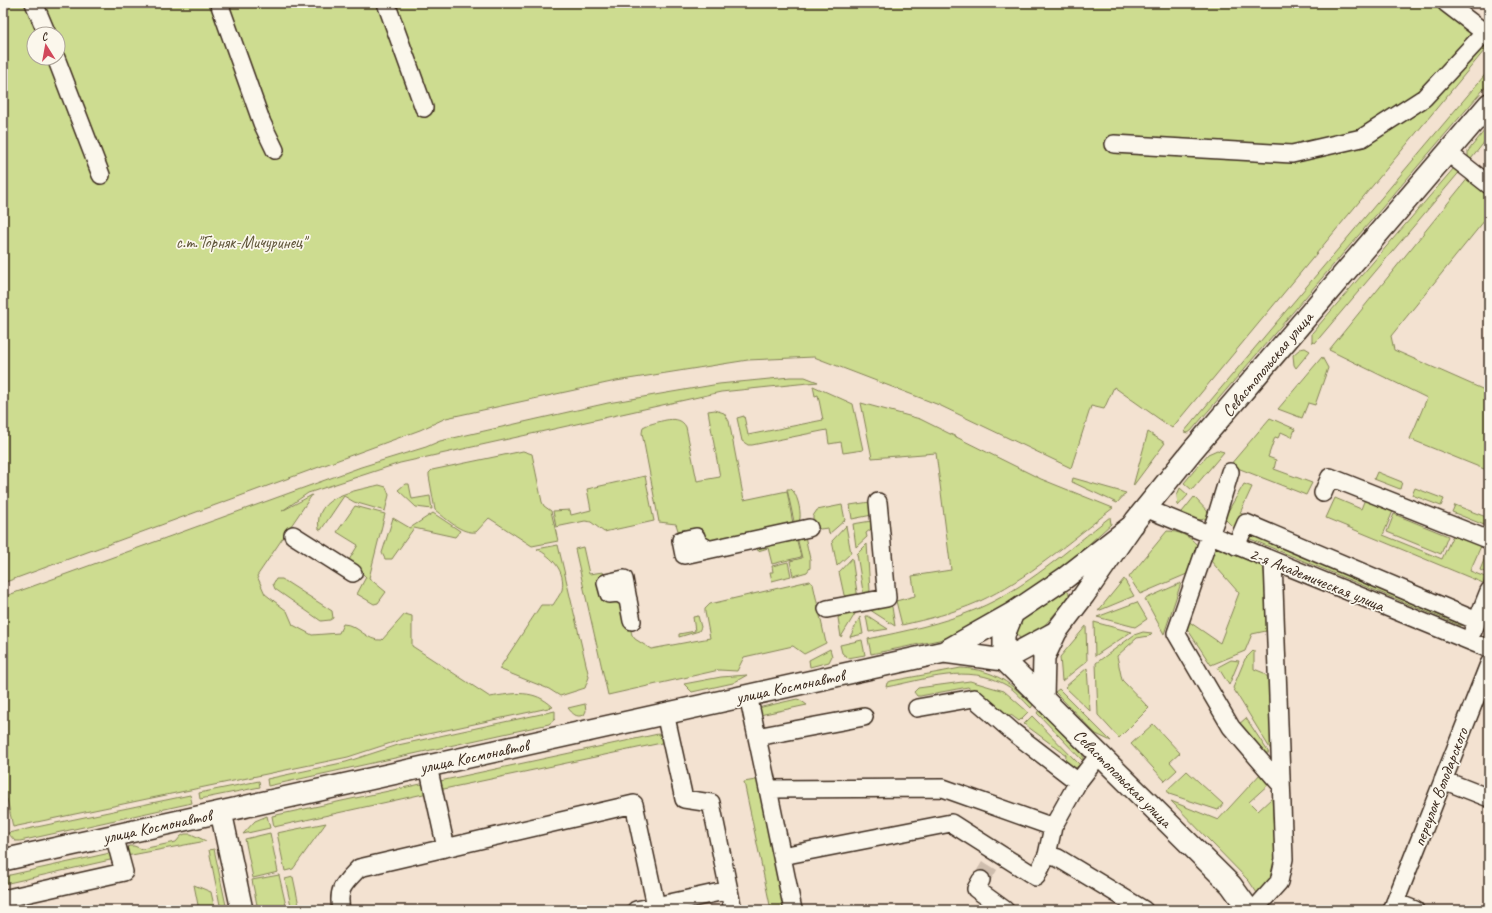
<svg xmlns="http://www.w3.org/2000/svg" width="1492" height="913" font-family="Caveat,sans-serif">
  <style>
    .green { fill: #cddc90; stroke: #848357; fill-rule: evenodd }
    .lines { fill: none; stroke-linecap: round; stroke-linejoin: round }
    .minor-tunnel { stroke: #cebdad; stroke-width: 17; stroke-dasharray: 17 8; stroke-linecap: butt }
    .minor-casing { stroke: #3b2a1e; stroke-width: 20 }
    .major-casing { stroke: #3b2a1e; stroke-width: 24 }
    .minor { stroke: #fbf7ec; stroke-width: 17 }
    .major { stroke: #fbf7ec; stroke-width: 21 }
    .labels { text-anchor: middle; stroke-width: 3.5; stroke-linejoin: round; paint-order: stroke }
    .park-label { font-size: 17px; fill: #60563a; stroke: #fbf7ec }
    .street-label { font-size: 17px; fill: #3b2a1e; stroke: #fbf7ec }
  </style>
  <rect width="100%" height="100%" fill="#f3e2d1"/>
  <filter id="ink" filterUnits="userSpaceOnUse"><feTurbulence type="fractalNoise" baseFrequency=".025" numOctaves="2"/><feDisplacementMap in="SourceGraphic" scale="8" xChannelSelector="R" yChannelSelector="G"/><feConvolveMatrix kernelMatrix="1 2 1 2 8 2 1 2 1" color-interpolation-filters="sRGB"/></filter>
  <g filter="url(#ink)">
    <path class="green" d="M3,3H1438L1489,40V45L1172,428L1114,387L1104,409L1091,406L1071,468L939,405L814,357L748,360L616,381L446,418L420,430L3,583ZM34,34H58V58H34Z
      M1489,70V83L1191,431L1188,433L1184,432Z
      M1489,125V136L1468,163V151Z
      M1454,168L1462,169L1315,343L1312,342V333Z
      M1469,177L1489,194V215L1391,336L1394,350L1489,392V471L1410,439L1427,398L1329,350Z
      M1305,348L1310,351L1296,368L1294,365L1293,355L1300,349Z
      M1322,357L1328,368L1315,405L1308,403L1302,418L1278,409Z
      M790,377H805L818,382L721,392L400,463L308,493L282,511L312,495L257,576L265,594L287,611L293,625L312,635L339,633L343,624C358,624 367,642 382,640L405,614L412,616V646L490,697C515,693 534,689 553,707L400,740L348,757L13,827L7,799L3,800V597L361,467L426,447L440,441L608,403L719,384Z
      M813,386L853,404L863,450L843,453L841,442L829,444L827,430L752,445H748L742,441L737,418L744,416L748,435L823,420L818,395L815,396Z
      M861,403L920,419L1041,479L1113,508C1070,541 1028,579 978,602C953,613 928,619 902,625L896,601L915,596L912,576L951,570L936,453L872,458Z
      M715,410L724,413L729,421L744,500L787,491L794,529L716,546L680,537L676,524L659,522L642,433L643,427L647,425C660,422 679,413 686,427L697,481L720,477L708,411Z
      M1270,418L1295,429L1292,437L1281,432L1278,438L1275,437L1268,457L1276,460L1274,469L1312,483L1306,495L1230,465Z
      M1148,432L1165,443L1133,486Z
      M1217,450L1224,452L1192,490L1184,483L1208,454Z
      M523,451L532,454L542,502L544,506L551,511L558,541L532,546L489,518L476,532C461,534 447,519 435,510L429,476V473L432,470Z
      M1377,472L1402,482L1400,489L1374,479Z
      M645,476L654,521L604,532L591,522L585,521L556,527L553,511L570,510L571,515L591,510L587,489Z
      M1073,478L1126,493L1117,503L1072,482Z
      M405,484H409L412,499L430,496L432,509L416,507L398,490Z
      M1244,484L1252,487L1240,513L1244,515L1237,531L1224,518Z
      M379,485L386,487L389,495L385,511L354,502L344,496L321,530L319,529C313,495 356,491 379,485Z
      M1180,488L1188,495L1178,506L1177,495Z
      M1415,488L1444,499L1441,506L1412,495Z
      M787,489H791C797,493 801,510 800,518C800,521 797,524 795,526Z
      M1194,497L1211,515L1210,517C1199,522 1189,521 1182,512Z
      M1335,498L1361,509L1365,499L1393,511L1383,535L1442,559L1453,535L1481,546L1470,571L1485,577L1483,583L1326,518Z
      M870,502L872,515L852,519L850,505Z
      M842,505L845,520L829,534L828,528L820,529L813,524V516L817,510Z
      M1455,505L1486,517L1484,525L1452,512Z
      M355,506L385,514L369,578L386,592L378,603L374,604L357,594L366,577L349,560L358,545L337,532Z
      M433,513L460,531L455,537L414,528L394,556L392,559H385L382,553L393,518L410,528Z
      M1394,514L1448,536L1441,554L1387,532Z
      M1110,517L1111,524L1057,573L1038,587L953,636L939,640L871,654L868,639C905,631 941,624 977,609C1025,589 1069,549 1110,517Z
      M871,521V529L866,533L867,537L856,547L853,524Z
      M846,526L851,553L837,566L832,541Z
      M1251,530L1466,624L1461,626L1248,538Z
      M1167,531C1178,531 1190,536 1197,545L1187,574L1140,594L1129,577Z
      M795,533L801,557L772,564L768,548L758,551L756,542Z
      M796,533L805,536L810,559V568L807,572L793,576L790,561L802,558Z
      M867,544L870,590L869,594L864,598L857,554Z
      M558,545L589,677L585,688L560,696L549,689L499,669L541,605H553C556,600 560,595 562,590C566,571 552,557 537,549Z
      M583,547L589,574L603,572L605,579L599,582L604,601L606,602L618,600L627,614L632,635L635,639L651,649L710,638L705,612V609L710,604L809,581L813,584L826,643L804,654L793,646L744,657L737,671L719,670L608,695L575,549Z
      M1216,548H1221L1261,564L1264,569L1268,627L1266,631L1252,634L1245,651L1211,665L1184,624L1188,621L1220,643L1239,593L1210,560L1212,549Z
      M1488,550H1489V574L1480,570Z
      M852,558L858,599L846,598L844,595L839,572Z
      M788,562L791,576L772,581L770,572H773L772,566Z
      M276,579H282L332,611L333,618L330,620L321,621L275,589L273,584Z
      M1124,579L1134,596L1098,611Z
      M1181,583L1164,634L1145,599Z
      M1064,589L1069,593L1068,599L1034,637L1025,640L1020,639L1015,629L1016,623Z
      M1137,602L1147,619L1135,627L1097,617Z
      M889,604L892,607L895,626L867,608Z
      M858,609L841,637L838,618L841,613Z
      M698,616L701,627L699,631L679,637V634L695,631L693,617Z
      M866,616H868L888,629L869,632Z
      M860,617L863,634L850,637Z
      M1094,622L1131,632L1095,656Z
      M1086,626L1087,661L1062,681L1060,657Z
      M1143,632L1152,633L1149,636L1137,638L1117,656L1122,680L1149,708L1119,738L1098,715L1096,663L1134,635Z
      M862,640L865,655L848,658L842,653L840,645Z
      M830,649L832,656L829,662L810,667L809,660Z
      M1254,650V669L1264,673L1269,679L1271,750L1233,688L1245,659Z
      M1231,660L1239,661L1229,685L1218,667Z
      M961,668C996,670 1010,683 1033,705L1031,708C1023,700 1015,690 1006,685C968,663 924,680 886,687L887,683L891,681Z
      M1087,668L1090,711L1065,687Z
      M747,675L733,683L692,692L684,684L721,677Z
      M970,681L1004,691L1028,712L1019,721L1011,715H1002L968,687L920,696H917L914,692L918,688Z
      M1059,689L1111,741L1096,734L1055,692Z
      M797,699L800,700L807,705L755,716L758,709L762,707Z
      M585,704L586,711L584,715C576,718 573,714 568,708Z
      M1039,710L1083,755V761L1037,713Z
      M555,711V719L549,724L268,786L267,779L346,762L398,745Z
      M1032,716L1080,765L1074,769L1065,763L1066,755L1024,724Z
      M1246,718L1269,753H1261L1238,725Z
      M1153,724L1180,753L1170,762L1177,770L1165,781L1131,744Z
      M658,734L663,736L666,742L439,790L440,781Z
      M1187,771L1223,804L1218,810L1169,794L1167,790Z
      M1262,772L1270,783L1249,802L1258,811L1272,798C1273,821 1279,863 1269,884C1267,888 1262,892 1259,896L1249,881L1171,801L1218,820Z
      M761,779L788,910H771L744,782Z
      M259,781L260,787L200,799L199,793Z
      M421,784L425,787L428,793L274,827L272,816Z
      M190,795L192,803L20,841H15L8,833Z
      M267,816L270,828L243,834L255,821Z
      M326,823L293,869L285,871L277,833Z
      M270,833L278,872L253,878L245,839Z
      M185,834H191L206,841L121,857L124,850L129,846H134L142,849L176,842L181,836Z
      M214,849L227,910H221L209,850Z
      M110,853H116L119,858L4,884V879L10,875Z
      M279,875L287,910H258L252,880Z
      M293,877L300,910H292L285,879Z
      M194,885L211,892L215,910H199Z"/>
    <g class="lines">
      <path class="minor-tunnel" d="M981,880L992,862"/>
      <g class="minor-casing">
        <path id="minor" d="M34,3L47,34
          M219,3L262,123L275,150
          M386,3L424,108
          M1446,3L1489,36
          M56,58L101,175
          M1114,144L1292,154L1362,138L1424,98L1489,28
          M1447,152L1489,185
          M1230,472L1216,518L1176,633L1231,727L1281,785
          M1323,493L1330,477L1489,540
          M1145,508L1489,649
          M293,535L353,573
          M1236,546L1246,523L1477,621
          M708,549L698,543L696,537L681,540L684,555L809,528
          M628,599L619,593L609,594L606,583L624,579L632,621
          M827,609L887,598L878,502
          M1473,631L1489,591
          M748,695L768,789L943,788L1053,827L1078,782L1099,755
          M917,708L974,698L1013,732L1078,782
          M665,713L684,799L711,803L733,910
          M757,737L864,717
          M428,766L446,848
          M1443,780L1489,798
          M768,789L793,910
          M1053,827L1047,855L1058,858L1144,910
          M782,856L951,823L1036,877L1047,855
          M981,880L976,889L1005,910
          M3,899L124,872L114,835
          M1395,902L1415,910
          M341,910C337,888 344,884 359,868L634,804L656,906L729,890
          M636,910L656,906
          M1254,910L1279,882L1284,859L1273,561
          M1392,910L1489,664"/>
      </g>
      <g class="major-casing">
        <path id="major" d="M944,652L1004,660L1231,885L1249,910
          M1004,660L1056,632
          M1004,660V635L1013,613
          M1043,698L1044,657L1056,632L1084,595L1136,520L1192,451L1489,104
          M221,812L242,910
          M3,860L944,652L1013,613L1065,578L1133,525"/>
      </g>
      <use href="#minor" class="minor"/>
      <use href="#major" class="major"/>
    </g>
  </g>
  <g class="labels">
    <g class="park-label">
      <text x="241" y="248">с.т."Горняк-Мичуринец"</text>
    </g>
    <g class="street-label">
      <text transform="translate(1267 364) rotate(-50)" y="6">Севастопольская улица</text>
      <text transform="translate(1317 579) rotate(22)" y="6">2-я Академическая улица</text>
      <text transform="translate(790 686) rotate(-12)" y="6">улица Космонавтов</text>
      <text transform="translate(474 756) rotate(-12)" y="6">улица Космонавтов</text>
      <text transform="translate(1123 778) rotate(45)" y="6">Севастопольская улица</text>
      <text transform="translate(1440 787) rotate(-69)" y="6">переулок Володарского</text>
      <text transform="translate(157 826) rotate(-12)" y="6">улица Космонавтов</text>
    </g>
  </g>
  <rect width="1492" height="913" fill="none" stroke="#fbf7ec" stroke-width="16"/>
  <rect x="8" y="8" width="1476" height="897" fill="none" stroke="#3b2a1e" stroke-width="1.5" filter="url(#ink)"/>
  <g transform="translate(46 46) rotate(349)"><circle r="19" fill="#fbf7ec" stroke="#aea59a"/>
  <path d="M0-3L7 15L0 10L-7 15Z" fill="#d1495b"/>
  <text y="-6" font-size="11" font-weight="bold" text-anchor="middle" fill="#3b2a1e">С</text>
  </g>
</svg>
